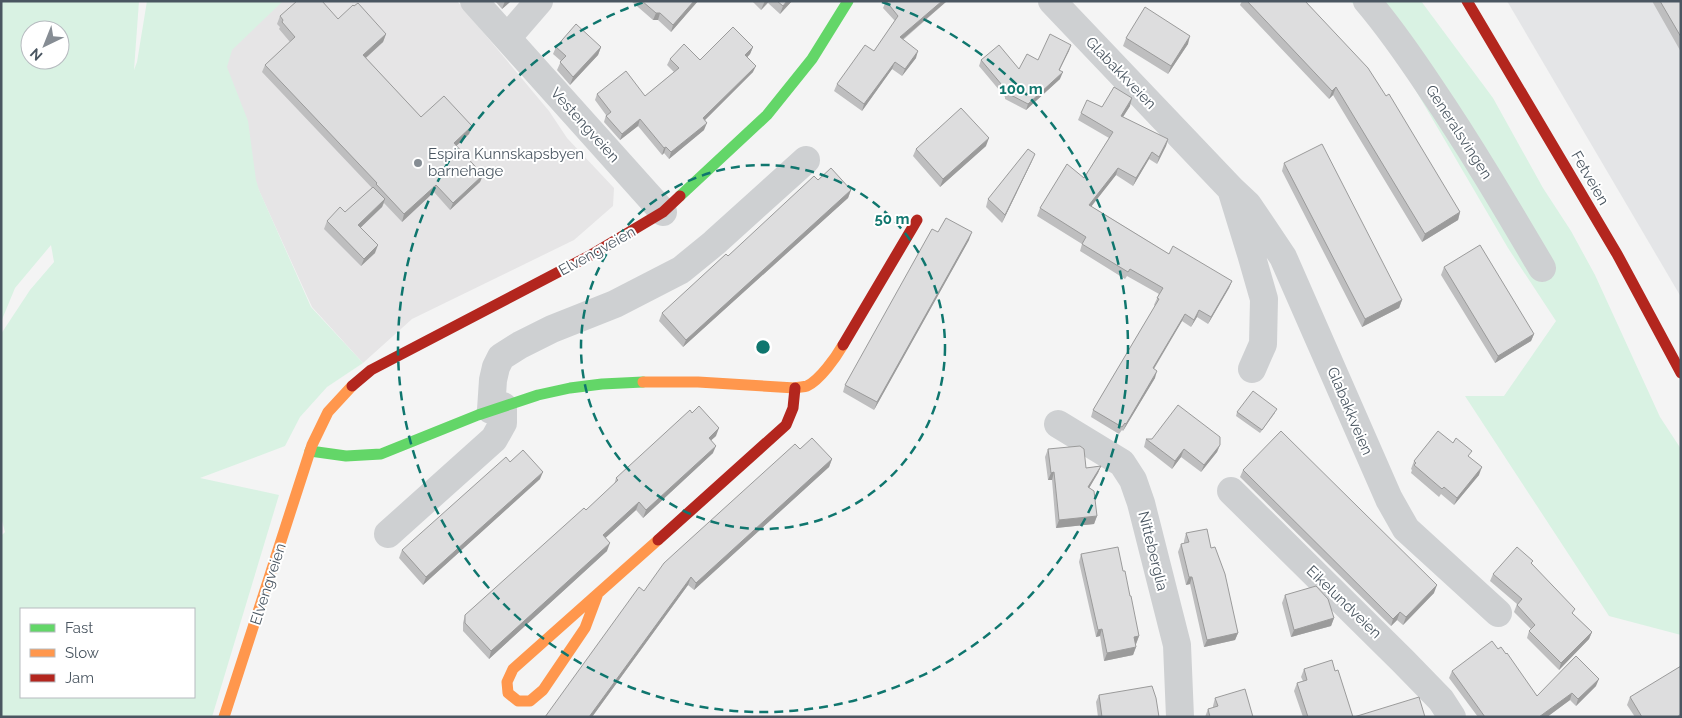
<svg xmlns="http://www.w3.org/2000/svg" width="1682" height="718" font-family="Raleway,sans-serif">
  <style>
    .education { fill: #e6e5e6 }
    .airport { fill: #e4e5e7 }
    .green { fill: #d9f2e3; fill-rule: evenodd }
    .lines { fill: none; stroke-linecap: round; stroke-linejoin: round }
    .street { stroke: #ced0d2; stroke-width: 28 }
    .fast { stroke: #63d668; stroke-width: 11 }
    .slow { stroke: #ff974d; stroke-width: 11 }
    .jam { stroke: #b3261e; stroke-width: 11 }
    .wall { fill: #bebebf }
    .shaded-wall { fill: #9b9b9b }
    .building { fill: #ddddde; stroke: #9b9b9b }
    .ring { fill: none; stroke: #0f766e; stroke-width: 2.5; stroke-dasharray: 9 6 }
    .poi-dot { fill: #868d94; stroke: #fff; stroke-width: 2 }
    .labels { text-anchor: middle; stroke-width: 4; stroke-linejoin: round; paint-order: stroke }
    .street-label { font-size: 15px; fill: #4a5661; stroke: #fff }
    .poi-label { font-size: 15px; fill: #4a5661; stroke: #fff; text-anchor: start }
    .centre { fill: #0f766e; stroke: #fff; stroke-width: 2.5 }
    .ring-label { font-size: 15px; text-anchor: middle; font-weight: bold; fill: #0f766e; stroke: #fff; stroke-width: 4; stroke-linejoin: round; paint-order: stroke }
  </style>
  <rect width="100%" height="100%" fill="#f4f4f4"/>
  <path class="education" d="M217,1H457L549,111L567,138L614,188L613,206L574,240L412,319L363,363L312,307L226,118Z"/>
  <path class="airport" d="M1507,1H1681V297Z"/>
  <path class="green" d="M1,1H139L134,70L137,62L147,1H283L232,50L227,67L248,121L256,180L259,190L311,307L363,363L327,387L300,417L285,446L200,478L279,495L212,717H1V536L5,532L1,517V334L30,290L54,262L51,245L15,288L1,322ZM30,30H60V60H30ZM21,609H194V697H21Z
    M1350,1H1421L1493,98L1543,188L1571,231L1595,275L1660,417L1681,449V635L1609,616L1465,396H1504L1556,321L1508,248L1378,26Z"/>
  <g class="lines">
    <path class="street" d="M474,1L507,38
      M539,1L507,38L663,212
      M1052,1L1231,189L1251,254L1264,299L1263,344L1252,369
      M1367,1C1390,28 1410,57 1430,87C1470,146 1506,207 1542,268
      M1231,189L1248,205L1283,257L1389,499L1406,529L1498,613
      M491,410L493,380L496,367L501,357L520,345L552,329L615,304L681,270L714,243L806,160
      M1058,424L1122,463L1133,480L1141,503L1177,645L1180,717
      M1231,491L1403,661L1441,700L1452,717
      M388,534L494,439L503,423V406"/>
    <path class="fast" d="M680,196L767,115L812,59L848,1
      M310,451L346,456L381,454L478,415L538,395L570,388L602,384L643,382"/>
    <path class="slow" d="M643,382H698L795,388C799,387 804,387 807,386C820,380 836,357 843,345
      M597,596L585,628L543,690L530,701H518L508,693L507,682L513,669L658,540
      M224,717L312,445L328,412L352,386"/>
    <path class="jam" d="M1467,1L1617,254L1681,373
      M843,345L917,220
      M352,386L371,370L591,255L663,212L680,196
      M658,540L786,425L793,408L795,388"/>
  </g>
  <path class="wall" d="M495,1H511L502,9Z
    M631,1H698L671,32L658,20H653Z
    M752,1H792L780,14L768,3L761,10Z
    M886,1H947L903,40L916,58L902,76L892,69L862,111L834,91L837,84L874,51L895,21L883,8Z
    M1242,1H1305L1460,212L1458,220L1422,242L1333,95L1329,99L1240,5Z
    M1652,1H1681V52Z
    M280,16L338,19L386,34L383,42L366,58L421,117L472,126L469,134L456,146L483,175L480,182L450,210L434,192L402,222L384,203L382,207L360,228L375,253L361,266L324,229L327,221L345,212L372,188L262,72L265,65L290,42L279,29L280,27L277,24Z
    M1126,38L1188,44L1168,74L1123,46Z
    M1071,45L1059,71L1060,79L1026,110L1005,99V97L979,66L981,60L1019,69Z
    M556,47H601L598,55L570,85L557,70L561,61L553,54Z
    M753,47L750,54L747,57L753,72L705,120L704,130L669,159L664,153L662,155L638,126L620,140L604,122L606,115L595,100L597,94L645,96L674,72L667,65L670,59L700,60Z
    M1130,106L1123,117L1168,139L1166,146L1157,164L1149,159L1133,186L1116,175L1091,206L1169,254L1232,281L1229,288L1208,324L1197,317L1191,327L1182,321L1154,369L1155,378L1123,431L1122,430L1119,434L1091,417L1093,410L1155,306L1154,305L1159,294L1127,276L1125,279L1080,251L1082,244L1037,216L1040,208L1084,178L1109,138L1078,120L1081,113L1102,107Z
    M986,146L940,187L913,156L916,149Z
    M1032,161L1002,223L986,207L988,199Z
    M1284,163L1402,300L1399,308L1362,327L1282,171Z
    M818,180L851,190L848,198L683,347L659,321L662,313L728,256Z
    M938,232L969,240L874,410L843,392L845,385Z
    M1444,267L1534,334L1531,341L1495,363L1441,275Z
    M1237,412L1275,413L1260,433L1236,416Z
    M716,436L711,440L713,453L643,518L636,510L605,538L607,551L489,659L463,631V623L465,615L586,510L614,485L616,478Z
    M1146,439L1220,445L1217,452L1201,472L1181,457L1172,469L1144,447Z
    M800,449L832,459L829,467L694,590L688,585L592,717H545L644,591Z
    M1048,449L1086,468L1101,466L1098,473L1089,488L1097,516L1094,524L1056,528L1052,480H1048L1045,457Z
    M1470,457L1479,475L1454,505L1441,494L1439,497L1411,473L1412,470L1411,469L1414,461Z
    M510,462L540,479L423,585L399,558L402,550Z
    M1243,470L1434,593L1403,625L1397,620L1391,626L1240,477Z
    M1186,533L1211,548L1238,633L1235,640L1204,647L1190,584L1186,585L1178,552L1181,544L1184,543V541Z
    M1081,554L1123,571L1139,636L1136,644V647L1133,655L1104,661L1100,636L1096,637L1079,562Z
    M1531,564L1573,614L1592,632L1589,639L1559,670L1527,638L1529,631L1531,629L1514,612L1517,604L1490,581L1493,574Z
    M1285,595L1334,618L1331,626L1291,637L1282,603Z
    M1498,649L1537,696L1596,686L1576,706L1570,700L1547,717H1478L1449,678L1452,671Z
    M1304,669L1335,671L1353,717H1303L1294,691L1297,683L1303,681L1301,677Z
    M1099,695L1159,717H1098L1096,702Z
    M1630,697L1681,717H1635L1627,705Z
    M1215,698L1253,717H1205L1208,709L1213,708V706Z"/>
  <path class="shaded-wall" d="M505,1H511L502,9Z
    M694,1H698L671,32L673,25Z
    M765,1H769L761,10L764,3Z
    M787,1H792L780,14L783,6Z
    M942,1H947L897,44L900,37Z
    M656,13H660L658,20H653Z
    M386,34L383,42L360,63L363,55Z
    M1190,36L1188,44L1168,74L1171,66Z
    M1071,45L1069,51L1056,77L1059,70Z
    M601,47L598,55L570,85L573,77Z
    M753,47L750,54L743,62L745,55Z
    M918,51L916,58L902,76L905,69Z
    M895,62L892,69L862,111L864,104Z
    M756,66L753,72L700,125L703,118Z
    M1063,72L1060,79L1026,110L1028,104Z
    M1336,87L1333,95L1329,99L1332,91Z
    M1132,98L1130,106L1119,123L1121,116Z
    M640,119L638,126L620,140L622,134Z
    M707,123L704,130L669,159L671,152Z
    M472,126L469,134L451,151L454,143Z
    M989,138L986,146L940,187L943,179Z
    M1168,139L1166,146L1157,164L1159,157Z
    M666,147L664,153L662,155L664,148Z
    M1152,152L1149,159L1133,186L1136,178Z
    M1035,154L1032,161L1002,223L1005,215Z
    M1118,168L1116,175L1087,212L1089,205Z
    M483,175L480,182L450,210L453,203Z
    M436,185L434,192L402,222L404,214Z
    M851,190L848,198L683,347L686,340Z
    M385,199L382,207L355,233L358,225Z
    M1460,212L1458,220L1422,242L1425,234Z
    M972,232L969,240L874,410L877,402Z
    M378,245L375,253L361,266L364,259Z
    M1232,281L1229,288L1208,324L1211,317Z
    M1402,300L1399,308L1362,327L1365,319Z
    M1199,310L1197,317L1191,327L1194,320Z
    M1185,314L1182,321L1150,375L1153,368Z
    M1534,334L1531,341L1495,363L1498,356Z
    M1157,371L1155,378L1123,431L1126,424Z
    M719,428L716,436L706,445L709,438Z
    M1220,445L1217,452L1201,472L1204,465Z
    M716,446L713,453L643,518L646,510Z
    M1184,449L1181,457L1172,469L1175,461Z
    M832,459L829,467L694,590L696,583Z
    M1101,466L1098,473L1085,495L1088,487Z
    M1482,467L1479,475L1454,505L1457,498Z
    M543,472L540,479L423,585L426,577Z
    M1054,472L1052,480H1048L1051,473Z
    M639,502L636,510L600,543L603,535Z
    M1097,516L1094,524L1056,528L1059,520Z
    M610,543L607,551L489,659L491,651Z
    M691,577L688,585L592,717H589Z
    M1189,577H1192L1190,584L1186,585Z
    M1437,585L1434,593L1403,625L1406,617Z
    M1400,612L1397,620L1391,626L1393,619Z
    M1334,618L1331,626L1291,637L1294,630Z
    M1102,629L1100,636L1096,637L1098,630Z
    M1592,632L1589,639L1559,670L1561,663Z
    M1238,633L1235,640L1204,647L1207,640Z
    M1139,636L1136,644L1132,645L1134,637Z
    M1136,647L1133,655L1104,661L1107,653Z
    M1599,679L1596,686L1576,706L1578,699Z
    M1572,693L1570,700L1547,717H1539Z"/>
  <path class="building" d="M297,1H322L338,19L353,5L354,6L358,3L386,34L363,55L421,117L444,96L472,126L454,143L483,175L453,203L436,185L404,214L376,184L377,183L265,65L295,37L282,22L283,20L280,16Z
    M642,1H694L673,25L660,13H656Z
    M777,1H787L783,6Z
    M886,1H942L900,37L918,51L905,69L895,62L864,104L837,84L865,45L874,51L898,16Z
    M1247,1H1305L1368,68L1386,96L1389,94L1460,212L1425,234L1336,87L1332,91Z
    M1660,1H1681V37Z
    M1145,7L1190,36L1171,66L1126,38Z
    M576,24L601,47L573,77L560,62L566,56L556,47Z
    M733,27L753,47L745,55L756,66L703,118L707,123L671,152L666,147L664,148L640,119L622,134L606,116L611,112L597,94L626,71L645,96L679,68L670,59L684,44L700,60Z
    M1050,34L1071,45L1059,70L1063,72L1028,104L1007,93V91L981,60L999,45L1019,69L1027,54L1038,60Z
    M1114,87L1132,98L1121,116L1168,139L1159,157L1152,152L1136,178L1118,168L1089,205L1169,254L1173,246L1232,281L1211,317L1199,310L1194,320L1185,314L1153,368L1157,371L1126,424L1125,423L1122,427L1093,410L1159,299L1157,298L1163,288L1130,269L1128,272L1082,244L1086,237L1040,208L1067,164L1084,178L1113,132L1081,113L1087,100L1102,107Z
    M961,108L989,138L943,179L916,149Z
    M1322,144L1402,300L1365,319L1284,163Z
    M1028,149L1035,154L1005,215L988,199Z
    M831,168L851,190L686,340L662,313L726,254L728,256L814,176L818,180Z
    M373,187L385,199L358,225L378,245L364,259L327,221L340,207L345,212Z
    M946,218L972,232L877,402L845,385L932,229L938,232Z
    M1480,245L1534,334L1498,356L1444,267Z
    M1253,391L1277,409L1262,430L1237,412Z
    M1178,405L1220,437V445L1204,465L1184,449L1175,461L1146,439H1152Z
    M699,406L719,428L709,438L716,446L646,510L639,502L603,535L610,543L491,651L465,623V615L584,508L586,510L618,480L616,478L690,410L692,413Z
    M1281,431L1437,585L1406,617L1400,612L1393,619L1243,470Z
    M1438,431L1453,443L1456,438L1472,451L1468,456L1482,467L1457,498L1444,487L1442,489L1414,465L1416,463L1414,461Z
    M812,438L832,459L696,583L691,577L589,717H545L639,587L644,591L664,563L676,552L795,444L800,449Z
    M1080,446L1084,449L1086,468L1101,466L1088,487L1094,491L1097,516L1059,520L1054,472L1051,473L1048,449Z
    M523,450L543,472L426,577L402,550L506,457L510,462Z
    M1207,529L1211,548L1215,547L1225,574L1238,633L1207,640L1192,577H1189L1181,544L1189,542L1186,533Z
    M1118,547L1123,571H1125L1130,596H1131L1139,636L1134,637L1136,647L1107,653L1102,629L1098,630L1081,554Z
    M1517,547L1533,561L1531,563L1575,609L1572,613L1592,632L1561,663L1529,631L1535,625L1517,605L1522,599L1493,574Z
    M1316,586L1328,599L1334,618L1294,630L1285,595Z
    M1492,641L1498,649L1501,647L1506,654L1507,653L1537,696L1576,656L1599,679L1578,699L1572,693L1539,717H1485L1452,671Z
    M1332,660L1335,671L1338,670L1353,717H1308L1297,683L1307,680L1304,669Z
    M1681,666V714L1677,717H1642L1630,697Z
    M1152,686L1156,698L1159,717H1102L1099,695Z
    M1245,689L1253,717H1210L1208,709L1218,706L1215,698Z
    M1419,697L1425,717H1354Z"/>
  <g class="ring">
    <circle cx="763" cy="347" r="182"/>
    <path d="M882 2A365 365 0 1 1 644 2"/>
  </g>
  <circle class="poi-dot" cx="418" cy="163" r="5"/>
  <g class="labels">
    <g class="street-label">
      <text transform="translate(1121 73) rotate(46)" y="5">Glabakkveien</text>
      <text transform="translate(585 125) rotate(48)" y="5">Vestengveien</text>
      <text transform="translate(1459 132) rotate(57)" y="5">Generalsvingen</text>
      <text transform="translate(1590 178) rotate(60)" y="5">Fetveien</text>
      <text transform="translate(597 251) rotate(-29)" y="5">Elvengveien</text>
      <text transform="translate(1350 411) rotate(67)" y="5">Glabakkveien</text>
      <text transform="translate(1153 551) rotate(76)" y="5">Nitteberglia</text>
      <text transform="translate(268 584) rotate(-72)" y="5">Elvengveien</text>
      <text transform="translate(1344 602) rotate(44)" y="5">Eikelundveien</text>
    </g>
    <g class="poi-label">
      <text x="428" y="159">Espira Kunnskapsbyen<tspan x="428" dy="17">barnehage</tspan></text>
    </g>
  </g>
  <circle cx="763" cy="347" r="8" class="centre"/>
  <g class="ring-label">
    <text x="1021" y="94">100 m</text>
    <text x="892" y="224">50 m</text>
  </g>
  <rect width="1682" height="718" fill="none" stroke="#4a5661" stroke-width="5"/>
  <rect x="20" y="608" width="175" height="90" fill="#ffffff" stroke="#b7bbc0"/>
  <rect x="30" y="624" width="25" height="8" fill="#63d668" stroke="#b7bbc0"/>
  <text x="65" y="633" font-size="15" fill="#4a5661">Fast</text>
  <rect x="30" y="649" width="25" height="8" fill="#ff974d" stroke="#b7bbc0"/>
  <text x="65" y="658" font-size="15" fill="#4a5661">Slow</text>
  <rect x="30" y="674" width="25" height="8" fill="#b3261e" stroke="#b7bbc0"/>
  <text x="65" y="683" font-size="15" fill="#4a5661">Jam</text>
  <g transform="translate(45 45) rotate(223)"><circle r="24" fill="#ffffff" stroke="#b7bbc0"/>
  <path d="M0-4L9 19L0 12L-9 19Z" fill="#868d94"/>
  <text y="-8" font-size="14" font-weight="bold" text-anchor="middle" fill="#4a5661">N</text>
  </g>
</svg>
